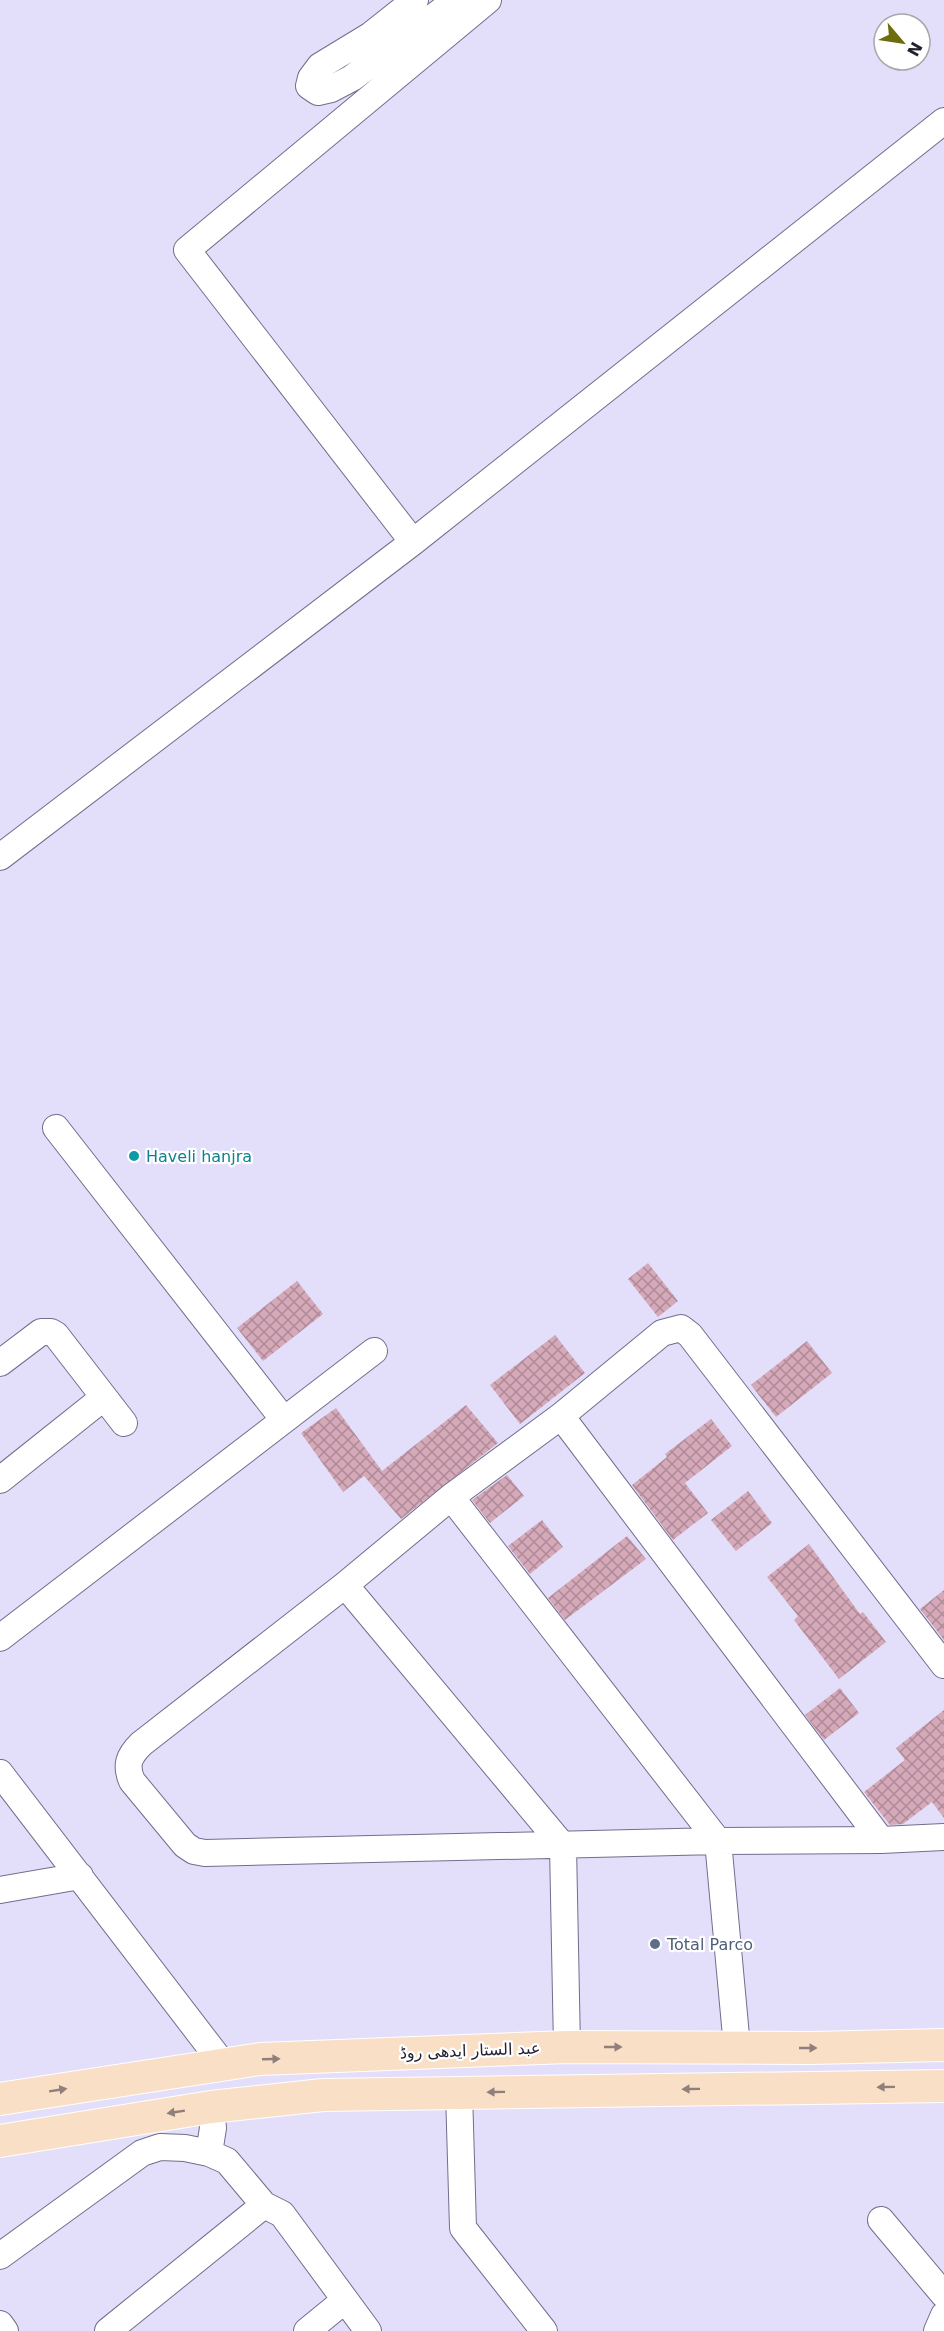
<svg xmlns="http://www.w3.org/2000/svg" width="944" height="2331" font-family="'DejaVu Sans',Cairo,sans-serif">
  <style>
    .building { fill: url(#building-cross-hatch) }
    .lines { fill: none; stroke-linecap: round; stroke-linejoin: round }
    .minor-casing { stroke: #726d8c; stroke-width: 28 }
    .major-casing { stroke: #fff; stroke-width: 34 }
    .minor { stroke: #fff; stroke-width: 26 }
    .major { stroke: #fadfc7; stroke-width: 32 }
    .oneway { fill: #8f807b }
    .culture-dot { fill: #0f9aa8; stroke: #fff; stroke-width: 2 }
    .service-dot { fill: #5c6f8a; stroke: #fff; stroke-width: 2 }
    .labels { text-anchor: middle; stroke-width: 4.5; stroke-linejoin: round; paint-order: stroke }
    .culture-label { font-size: 16px; fill: #0d838f; stroke: #fff; text-anchor: start }
    .service-label { font-size: 16px; fill: #4e5e75; stroke: #fff; text-anchor: start }
    .street-label { font-size: 16px; fill: #24222f; stroke: #fff }
  </style>
  <defs>
    <pattern id="building-cross-hatch" width="8" height="8" patternUnits="userSpaceOnUse" patternTransform="scale(1.5)"><rect width="8" height="8" fill="#d6a9b9"/><path d="M0 0l8 8M0 8l8-8" fill="none" stroke="#ad8997"/></pattern>
  </defs>
  <rect width="100%" height="100%" fill="#e3dffb"/>
  <path class="building" d="M648,1263L678,1301L658,1317L628,1279Z
    M297,1281L323,1314L263,1361L237,1328Z
    M555,1335L585,1373L520,1424L490,1385Z
    M807,1341L832,1373L776,1417L751,1385Z
    M466,1405L498,1443L401,1519L364,1476L343,1492L301,1433L336,1408L382,1471Z
    M711,1419L732,1446L685,1483L708,1513L673,1540L632,1485L667,1457L665,1454Z
    M507,1475L524,1496L490,1523L472,1500Z
    M748,1491L772,1523L736,1551L711,1520Z
    M542,1520L563,1547L530,1574L508,1546Z
    M627,1536L646,1559L565,1620L548,1598Z
    M809,1544L860,1614L863,1612L886,1642L839,1679L794,1620L798,1616L767,1577Z
    M944,1590V1640L920,1609Z
    M840,1688L859,1713L824,1740L805,1715Z
    M944,1710V1818L932,1802L903,1824L890,1825L864,1792L905,1760L896,1748Z"/>
  <g class="lines">
    <g class="minor-casing">
      <path id="minor" d="M415,0L371,35L320,66L311,78L309,86L318,92L331,89L352,78L456,0
        M413,542L187,250L488,0
        M0,857L413,542L944,121
        M56,1128L284,1420
        M0,1363L41,1332H51L56,1335L124,1423
        M561,1416L881,1840
        M0,1480L103,1398
        M451,1497L718,1841L737,2047
        M345,1585L563,1846L567,2047
        M0,1638L374,1351
        M944,1665L690,1335L681,1328L662,1333L561,1416L451,1497L345,1585L141,1744C129,1756 125,1765 132,1781L185,1845L194,1851L205,1853L718,1841L881,1840L944,1837
        M0,1773L223,2064
        M0,1890L80,1876
        M459,2092L463,2228L544,2331
        M209,2153L213,2128L211,2107
        M881,2220L944,2295
        M0,2256L142,2153L160,2147L185,2148L209,2153L227,2161L264,2205L282,2214L368,2331
        M0,2324L5,2331
        M108,2331L264,2205
        M307,2331L345,2300
        M937,2331L944,2315"/>
    </g>
    <g class="major-casing">
      <path id="major" d="M0,2099L260,2059L567,2047L810,2048L944,2045
        M0,2141L211,2107L323,2095L944,2086"/>
    </g>
    <use href="#minor" class="minor"/>
    <use href="#major" class="major"/>
  </g>
  <defs><path id="oneway-solid" d="M-6-.8H1V-3.2L6.5 0L1 3.2V.8H-6Z" transform="scale(1.5)"/></defs>
  <g class="oneway">
    <use href="#oneway-solid" transform="translate(613 2047)"/>
    <use href="#oneway-solid" transform="translate(808 2048)"/>
    <use href="#oneway-solid" transform="translate(271 2059) rotate(-2)"/>
    <use href="#oneway-solid" transform="translate(886 2087) rotate(179)"/>
    <use href="#oneway-solid" transform="translate(691 2089) rotate(179)"/>
    <use href="#oneway-solid" transform="translate(58 2090) rotate(-9)"/>
    <use href="#oneway-solid" transform="translate(496 2092) rotate(179)"/>
    <use href="#oneway-solid" transform="translate(176 2112) rotate(171)"/>
  </g>
  <circle class="culture-dot" cx="134" cy="1156" r="6"/>
  <circle class="service-dot" cx="655" cy="1944" r="6"/>
  <g class="labels">
    <g class="culture-label">
      <text x="146" y="1162">Haveli hanjra</text>
    </g>
    <g class="service-label">
      <text x="667" y="1950">Total Parco</text>
    </g>
    <g class="street-label">
      <text transform="translate(470 2050) rotate(-2)" y="6">عبد الستار ایدھی روڈ</text>
    </g>
  </g>
  <g transform="translate(902 42) rotate(119)"><circle r="28" fill="#ffffff" stroke="#a7a7ac" stroke-width="1.5"/>
  <path d="M0-4.5L10 22L0 15L-10 22Z" fill="#6e6d0c"/>
  <text y="-9" font-size="16" font-weight="bold" text-anchor="middle" fill="#24222f">N</text>
  </g>
</svg>
